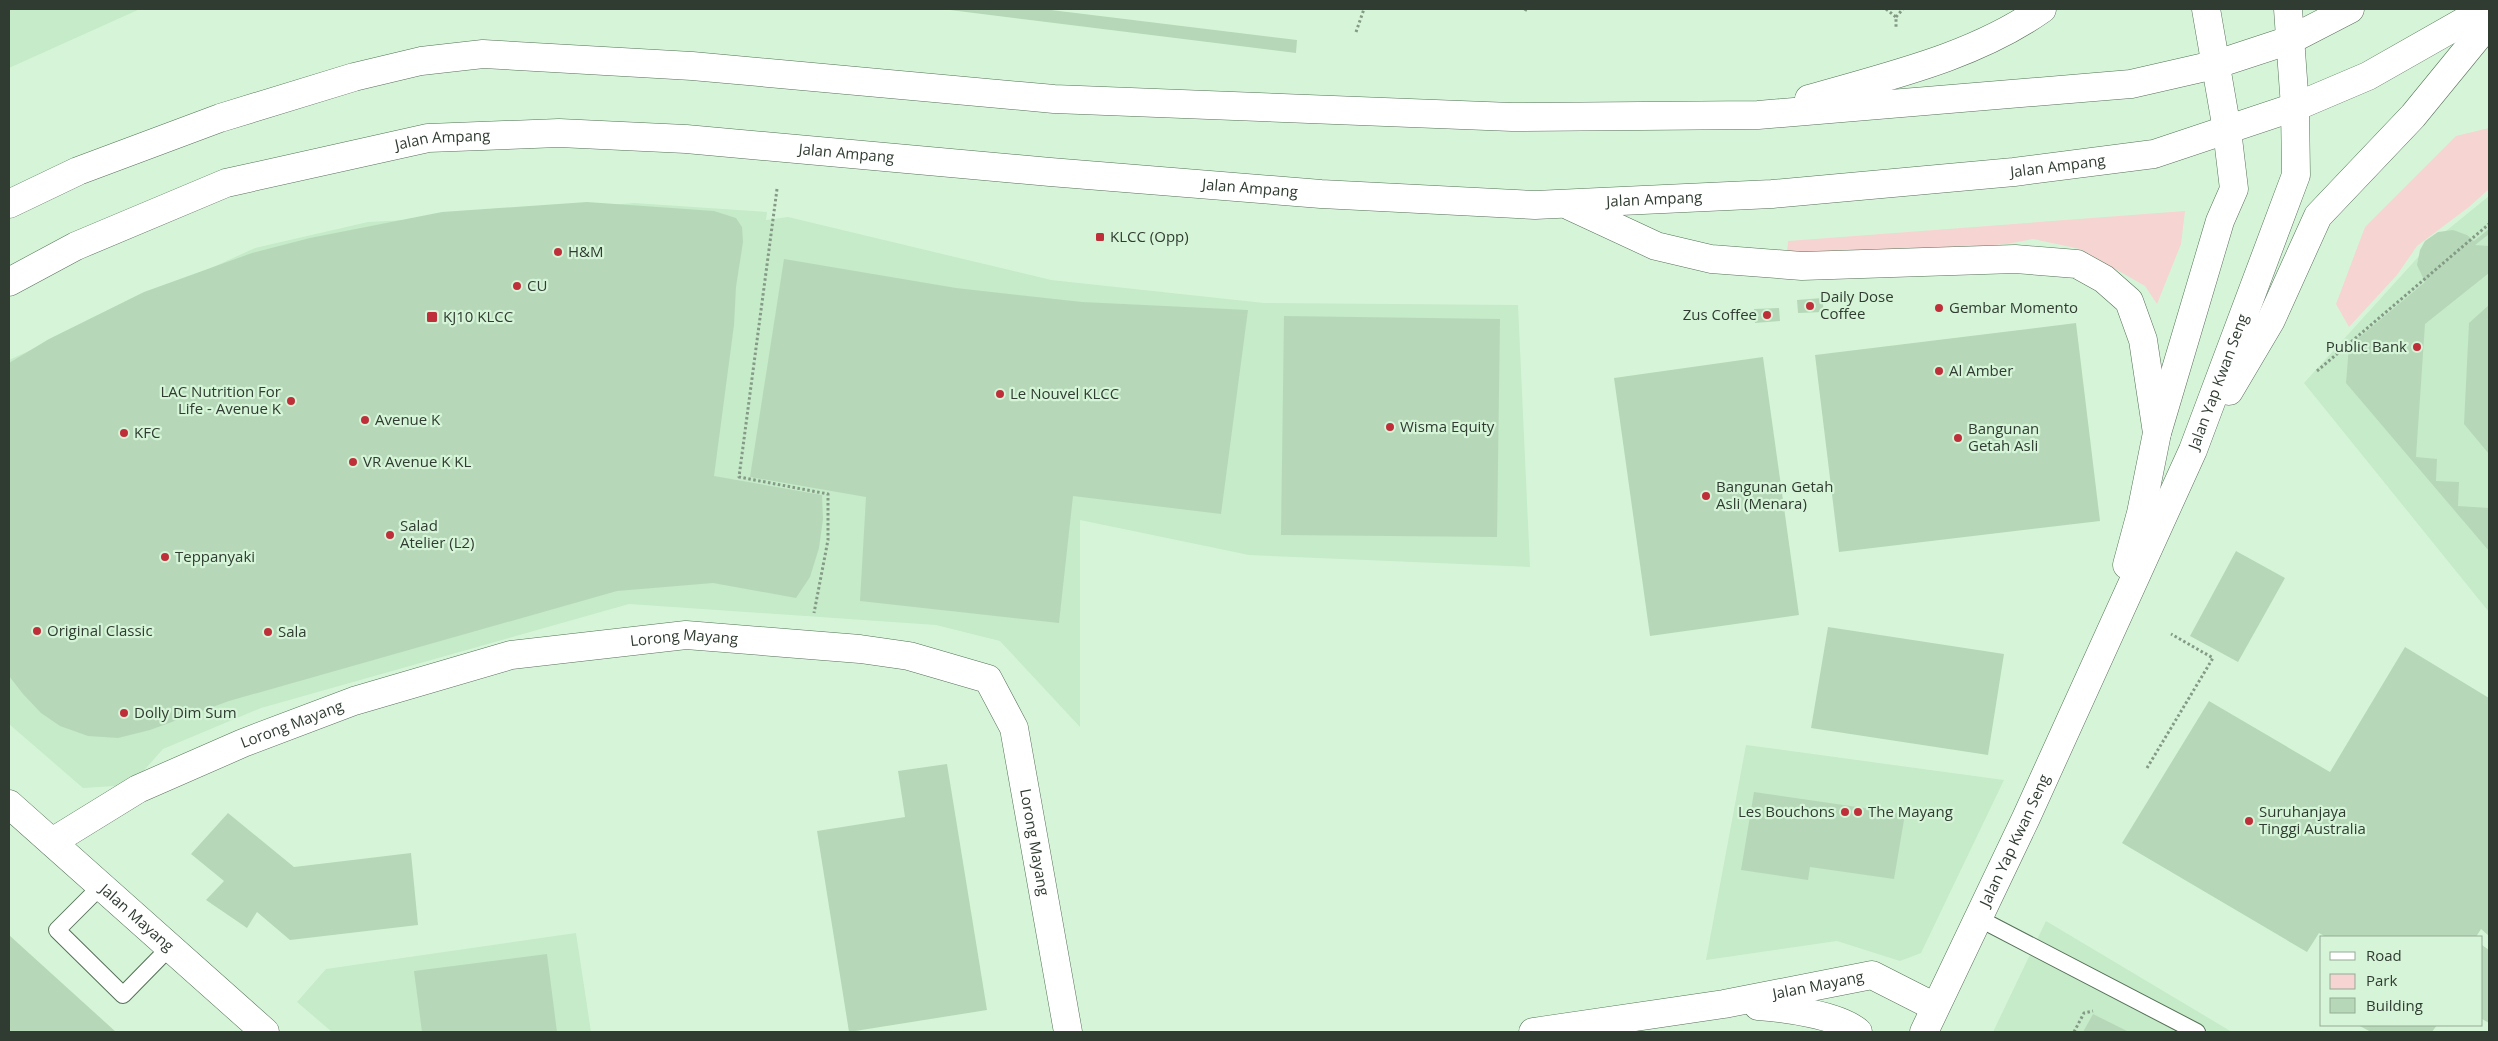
<svg xmlns="http://www.w3.org/2000/svg" width="2498" height="1041" font-family="'Open Sans',sans-serif">
  <style>
    .built { fill: #c6ebc9 }
    .green { fill: #f6d4d2 }
    .building { fill: #b6d8b8 }
    .lines { fill: none; stroke-linecap: round; stroke-linejoin: round }
    .lane-casing { stroke: #557057; stroke-width: 18 }
    .street-casing { stroke: #557057; stroke-width: 29 }
    .secondary-casing { stroke: #557057; stroke-width: 29 }
    .path { stroke: #849a86; stroke-width: 3; stroke-dasharray: 2.5 2.5; stroke-linecap: butt }
    .lane { stroke: #fff; stroke-width: 16 }
    .street { stroke: #fff; stroke-width: 28 }
    .secondary { stroke: #fff; stroke-width: 28 }
    .poi-dot { fill: #bf2f3a; stroke: #d6f5d8; stroke-width: 2 }
    .labels { text-anchor: middle; stroke-width: 4.5; stroke-linejoin: round; paint-order: stroke }
    .street-label { font-size: 15px; fill: #303c31; stroke: #d6f5d8 }
    .poi-label { font-size: 15px; fill: #303c31; stroke: #d6f5d8; text-anchor: start }
  </style>
  <rect width="100%" height="100%" fill="#d6f5d8"/>
  <path class="built" d="M9,9H140L9,68Z
    M2489,196V612L2304,383L2430,244Z
    M634,203L767,212L766,220L788,217L1051,280L1264,303L1518,305L1530,567L1249,555L1080,520V727L1000,641L936,625L629,604L261,708L163,749L131,785L83,788L9,724V360L255,248L368,222L481,216Z
    M1746,745L2004,780L1921,953L1900,961L1837,941L1706,960Z
    M2046,921L2232,1032H1993Z
    M576,933L591,1032H332L297,1002L326,969Z"/>
  <path class="green" d="M2489,128V189L2469,207L2417,246L2397,275L2349,327L2336,304L2365,227L2456,136Z
    M2185,211L2181,244L2157,304L2145,286L2080,249L2033,239L2007,244L1931,250L1787,253L1788,241Z"/>
  <path class="building" d="M942,9H1043L1297,40L1296,53Z
    M587,202L714,211L736,218L742,227L743,242L736,287L734,325L714,476L822,495L823,519L819,548L810,577L796,598L713,583L617,591L229,701L150,730L118,738L88,736L60,726L41,713L23,694L9,676V363L49,339L144,292L252,253L310,238L442,212Z
    M2489,229V234L2475,245L2489,246V273L2425,324L2416,457L2437,459L2436,481L2459,482L2458,506L2489,508V551L2346,383L2349,346L2425,282L2417,265L2420,250L2425,241L2438,232L2453,230L2467,235L2474,241Z
    M784,259L956,288L1082,302L1248,310L1221,514L1073,496L1059,623L860,601L866,497L750,477Z
    M1822,298L1824,312L1798,313L1797,300Z
    M2489,305V454L2464,424L2469,323Z
    M1779,308L1780,321L1755,323L1754,309Z
    M1284,316L1500,319L1497,537L1281,535Z
    M2076,323L2100,521L1839,552L1815,355Z
    M1763,357L1799,615L1650,636L1614,378Z
    M2236,551L2285,578L2238,662L2190,636Z
    M1828,627L2004,654L1988,755L1811,728Z
    M2405,647L2489,698V936L2481,929L2476,937H2326L2319,933L2307,952L2122,843L2209,701L2330,772Z
    M947,764L987,1010L849,1032L817,831L905,817L898,771Z
    M1754,792L1905,814L1894,879L1810,867L1808,880L1741,870Z
    M228,813L294,867L411,853L418,925L290,940L257,912L247,928L206,900L224,881L191,854Z
    M9,935L116,1032H9Z
    M2482,945L2489,950V1023L2482,1019Z
    M547,954L557,1032H422L414,971Z
    M2093,1014L2129,1032H2083Z
    M2358,1025H2437L2432,1032H2371Z"/>
  <g class="lines">
    <g class="lane-casing">
      <path id="lane" d="M101,886L57,930L123,995L170,947
        M1978,918L2197,1032"/>
    </g>
    <g class="street-casing">
      <g id="street">
        <path id="s1" d="M9,804L265,1032"/>
        <path id="s2" d="M52,842L138,789L243,743L354,701L511,655L686,635L860,649L909,656L988,679L1014,728L1068,1032"/>
        <path d="M1758,1006C1784,1008 1839,1015 1858,1032"/>
        <path id="s3" d="M1533,1032L1724,1004L1872,975L1935,1007"/>
      </g>
    </g>
    <g class="secondary-casing">
      <g id="secondary">
        <path d="M1809,99C1888,76 1974,57 2042,9"/>
        <path d="M9,204L78,171L220,118L354,77L421,61L483,54L692,66L1054,99L1512,117L1758,115L2131,84L2214,65L2290,40L2350,9"/>
        <path d="M1570,206L1656,246L1711,259L1802,266L2015,259L2077,264L2104,279L2129,301L2143,340L2157,433"/>
        <path id="s4" d="M9,282L76,246L226,183L428,138L559,133L686,139L1050,172L1321,194L1535,205L1772,194L2014,172L2154,154L2295,107L2368,76L2486,9"/>
        <path d="M2229,391L2271,320L2318,216L2413,116L2489,23"/>
        <path d="M2127,565L2141,513L2157,433L2220,221L2234,189L2227,130L2206,9"/>
        <path id="s5" d="M1924,1032L2026,818L2193,450L2296,175L2295,107L2288,9"/>
      </g>
    </g>
    <path class="path" d="M1886,9L1896,17V29
      M1525,11L1526,9
      M1896,17L1903,9
      M1356,32L1364,9
      M777,189L739,477L828,494V540L814,613
      M2317,371L2489,224
      M2147,768L2213,658L2171,634
      M2074,1032L2084,1013L2093,1011"/>
    <use href="#lane" class="lane"/>
    <use href="#street" class="street"/>
    <use href="#secondary" class="secondary"/>
  </g>
  <g class="poi-dot">
    <rect x="1095" y="232" width="10" height="10" rx="2.5"/>
    <circle cx="558" cy="252" r="5"/>
    <circle cx="517" cy="286" r="5"/>
    <circle cx="1810" cy="306" r="5"/>
    <circle cx="1939" cy="308" r="5"/>
    <circle cx="1767" cy="315" r="5"/>
    <rect x="426" y="311" width="12" height="12" rx="2.5"/>
    <circle cx="2417" cy="347" r="5"/>
    <circle cx="1939" cy="371" r="5"/>
    <circle cx="1000" cy="394" r="5"/>
    <circle cx="291" cy="401" r="5"/>
    <circle cx="365" cy="420" r="5"/>
    <circle cx="1390" cy="427" r="5"/>
    <circle cx="124" cy="433" r="5"/>
    <circle cx="1958" cy="438" r="5"/>
    <circle cx="353" cy="462" r="5"/>
    <circle cx="1706" cy="496" r="5"/>
    <circle cx="390" cy="535" r="5"/>
    <circle cx="165" cy="557" r="5"/>
    <circle cx="37" cy="631" r="5"/>
    <circle cx="268" cy="632" r="5"/>
    <circle cx="124" cy="713" r="5"/>
    <circle cx="1845" cy="812" r="5"/>
    <circle cx="1858" cy="812" r="5"/>
    <circle cx="2249" cy="821" r="5"/>
  </g>
  <g class="labels">
    <g class="street-label">
      <text dy="5" stroke="none"><textPath href="#s4" startOffset="460">Jalan Ampang</textPath></text>
      <text dy="5" stroke="none"><textPath href="#s4" startOffset="865">Jalan Ampang</textPath></text>
      <text dy="5" stroke="none"><textPath href="#s4" startOffset="2080">Jalan Ampang</textPath></text>
      <text dy="5" stroke="none"><textPath href="#s4" startOffset="1270">Jalan Ampang</textPath></text>
      <text dy="5" stroke="none"><textPath href="#s4" startOffset="1675">Jalan Ampang</textPath></text>
      <text dy="5" stroke="none"><textPath href="#s5" startOffset="714">Jalan Yap Kwan Seng</textPath></text>
      <text dy="5" stroke="none"><textPath href="#s2" startOffset="672">Lorong Mayang</textPath></text>
      <text dy="5" stroke="none"><textPath href="#s2" startOffset="268">Lorong Mayang</textPath></text>
      <text dy="5" stroke="none"><textPath href="#s5" startOffset="212">Jalan Yap Kwan Seng</textPath></text>
      <text dy="5" stroke="none"><textPath href="#s2" startOffset="1152">Lorong Mayang</textPath></text>
      <text dy="5" stroke="none"><textPath href="#s1" startOffset="171">Jalan Mayang</textPath></text>
      <text dy="5" stroke="none"><textPath href="#s3" startOffset="289">Jalan Mayang</textPath></text>
    </g>
    <g class="poi-label">
      <text x="1110" y="242">KLCC (Opp)</text>
      <text x="568" y="257">H&amp;M</text>
      <text x="527" y="291">CU</text>
      <text x="1820" y="302">Daily Dose<tspan x="1820" dy="17">Coffee</tspan></text>
      <text x="1949" y="313">Gembar Momento</text>
      <text x="1757" y="320" text-anchor="end">Zus Coffee</text>
      <text x="443" y="322">KJ10 KLCC</text>
      <text x="2407" y="352" text-anchor="end">Public Bank</text>
      <text x="1949" y="376">Al Amber</text>
      <text x="281" y="397" text-anchor="end">LAC Nutrition For<tspan x="281" dy="17">Life - Avenue K</tspan></text>
      <text x="1010" y="399">Le Nouvel KLCC</text>
      <text x="375" y="425">Avenue K</text>
      <text x="1400" y="432">Wisma Equity</text>
      <text x="1968" y="434">Bangunan<tspan x="1968" dy="17">Getah Asli</tspan></text>
      <text x="134" y="438">KFC</text>
      <text x="363" y="467">VR Avenue K KL</text>
      <text x="1716" y="492">Bangunan Getah<tspan x="1716" dy="17">Asli (Menara)</tspan></text>
      <text x="400" y="531">Salad<tspan x="400" dy="17">Atelier (L2)</tspan></text>
      <text x="175" y="562">Teppanyaki</text>
      <text x="47" y="636">Original Classic</text>
      <text x="278" y="637">Sala</text>
      <text x="134" y="718">Dolly Dim Sum</text>
      <text x="1835" y="817" text-anchor="end">Les Bouchons</text>
      <text x="1868" y="817">The Mayang</text>
      <text x="2259" y="817">Suruhanjaya<tspan x="2259" dy="17">Tinggi Australia</tspan></text>
    </g>
  </g>
  <rect width="2498" height="1041" fill="none" stroke="#303c31" stroke-width="20"/>
  <rect x="2320" y="936" width="162" height="90" fill="#d6f5d8" stroke="#94ab95"/>
  <rect x="2330" y="952" width="25" height="8" fill="#ffffff" stroke="#94ab95"/>
  <text x="2366" y="961" font-size="15" fill="#303c31">Road</text>
  <rect x="2330" y="974" width="25" height="15" fill="#f6d4d2" stroke="#94ab95"/>
  <text x="2366" y="986" font-size="15" fill="#303c31">Park</text>
  <rect x="2330" y="998" width="25" height="15" fill="#b6d8b8" stroke="#94ab95"/>
  <text x="2366" y="1011" font-size="15" fill="#303c31">Building</text>
</svg>
